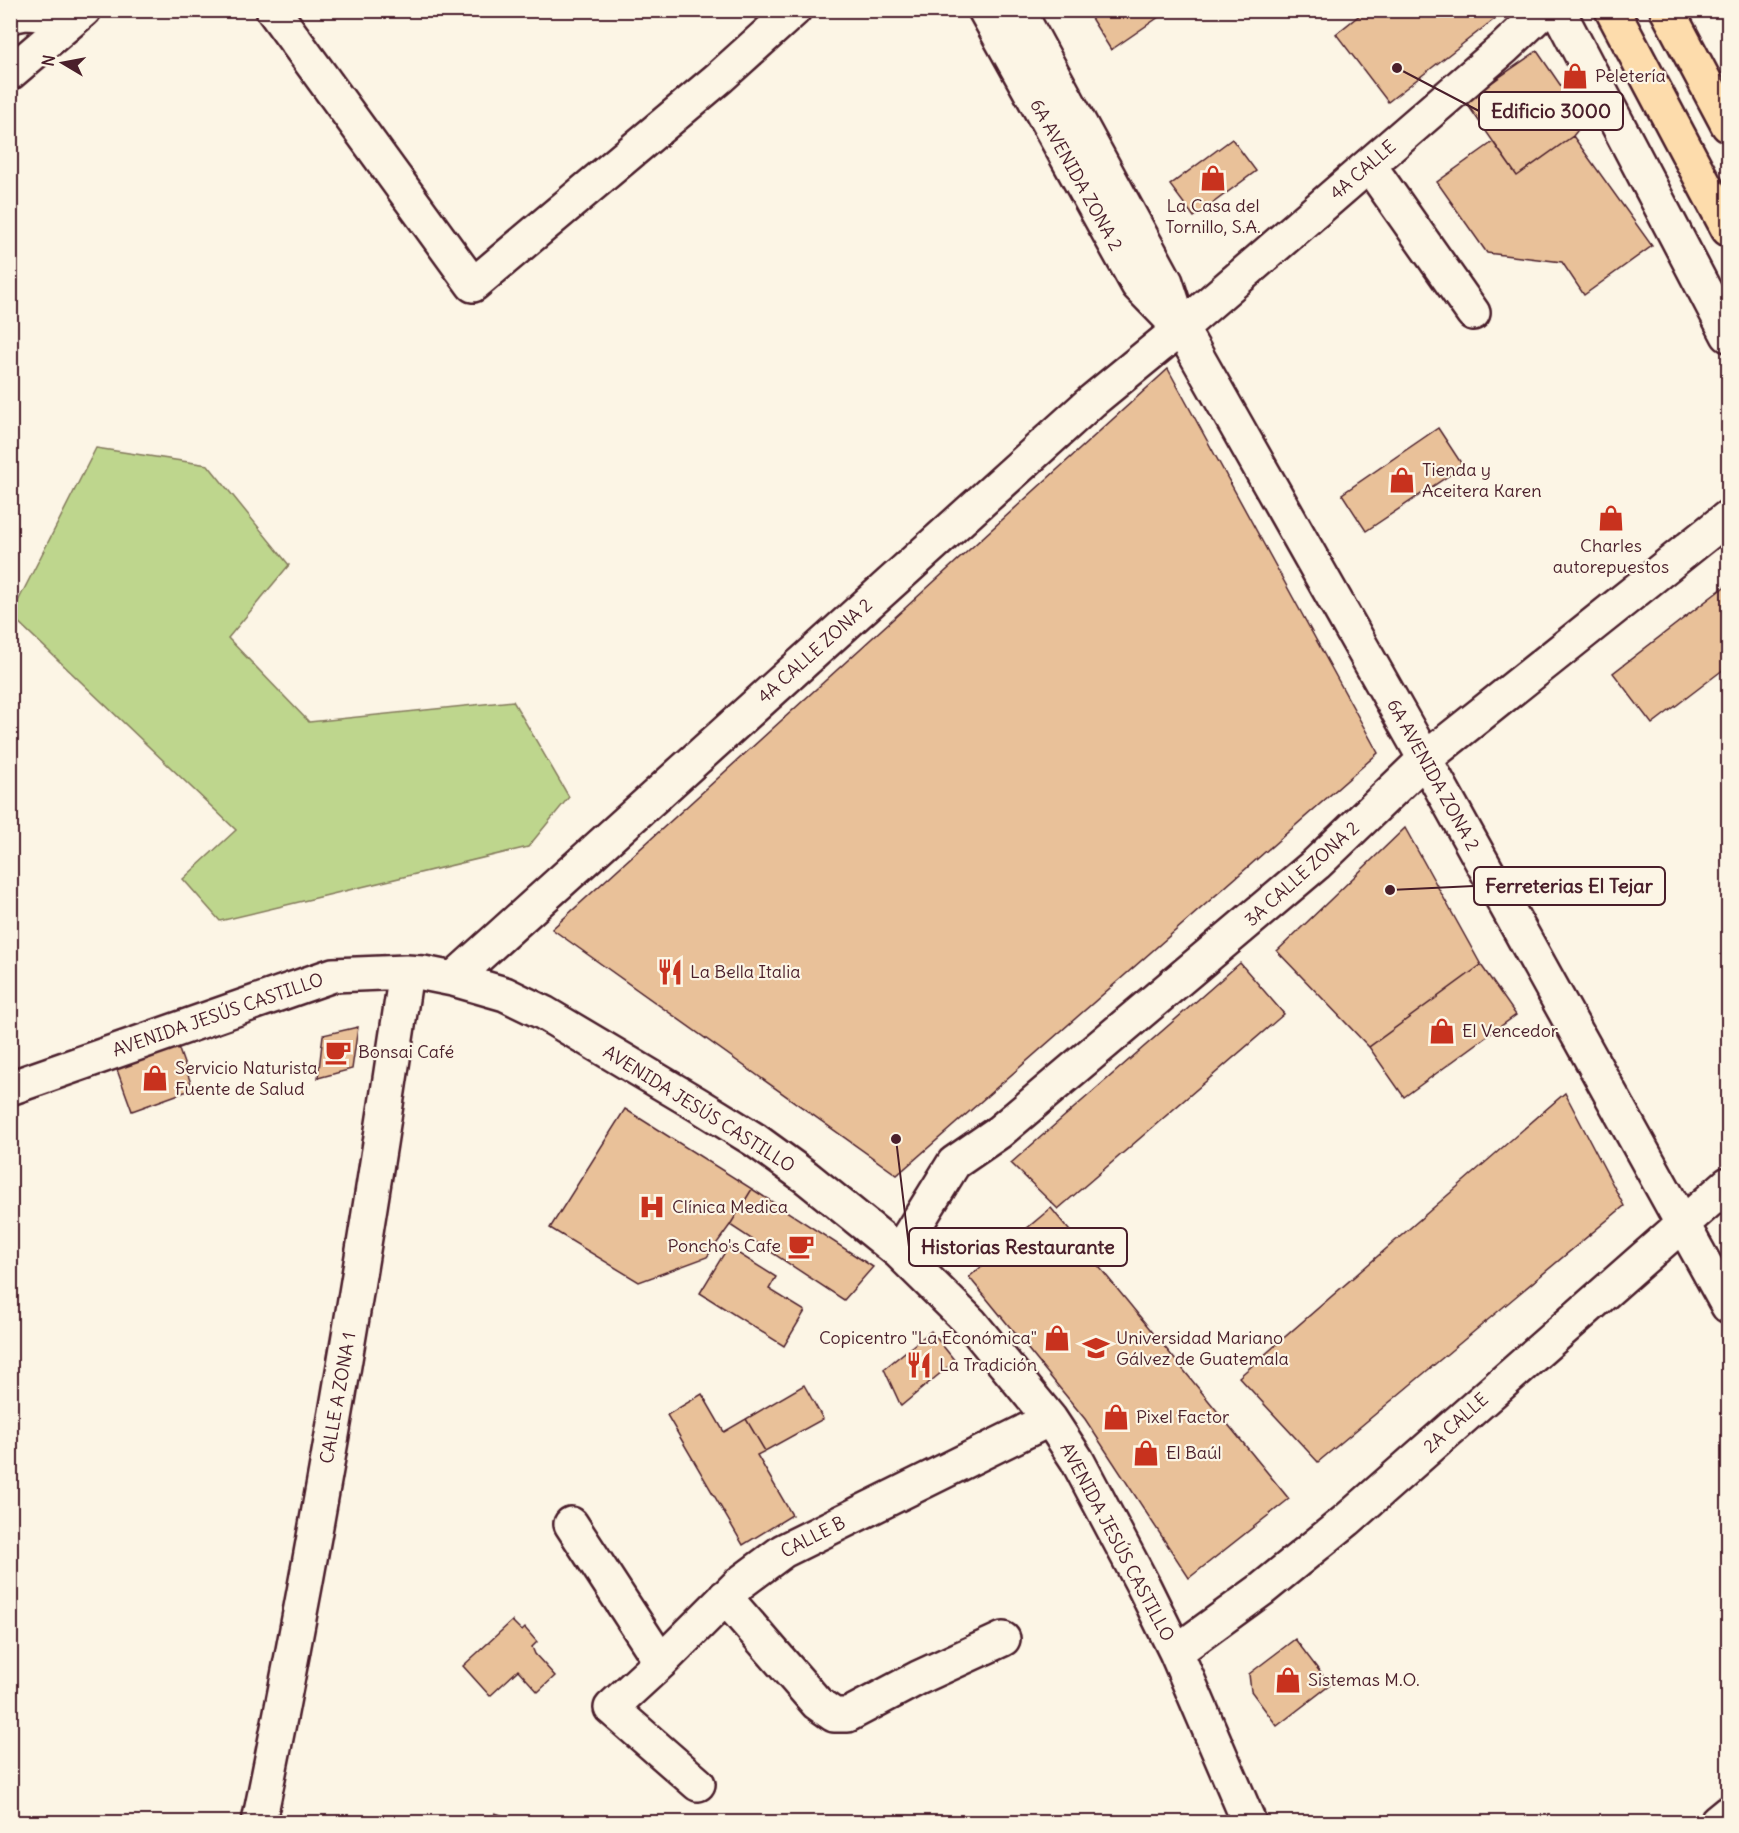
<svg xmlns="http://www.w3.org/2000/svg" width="1739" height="1833" font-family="Delius,sans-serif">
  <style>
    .green { fill: #bed68d; stroke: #847a5c; stroke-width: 1.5 }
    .building { fill: #e9c199; stroke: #4a1f2b; stroke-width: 1.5 }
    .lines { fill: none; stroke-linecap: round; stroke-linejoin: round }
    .minor-casing { stroke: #4a1f2b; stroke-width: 38 }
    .major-casing { stroke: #4a1f2b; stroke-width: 38 }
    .minor { stroke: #fcf5e5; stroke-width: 33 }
    .major { stroke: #fddcac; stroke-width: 33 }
    .labels { text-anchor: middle; stroke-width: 4.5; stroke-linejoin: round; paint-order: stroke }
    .poi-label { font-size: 18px; fill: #4a1f2b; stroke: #fcf5e5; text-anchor: start }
    .street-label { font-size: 18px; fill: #4a1f2b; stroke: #fcf5e5 }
    .leader { fill: none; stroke: #4a1f2b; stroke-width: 2 }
    .callout-dot { fill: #4a1f2b; stroke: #fcf5e5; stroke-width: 2 }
    .callout { fill: #fcf5e5; stroke: #4a1f2b; stroke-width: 2 }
    .callout-label { font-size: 20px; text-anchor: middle; font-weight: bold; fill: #4a1f2b }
  </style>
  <rect width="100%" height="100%" fill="#fcf5e5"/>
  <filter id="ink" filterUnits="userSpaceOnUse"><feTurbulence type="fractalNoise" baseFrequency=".0167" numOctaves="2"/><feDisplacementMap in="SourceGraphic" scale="12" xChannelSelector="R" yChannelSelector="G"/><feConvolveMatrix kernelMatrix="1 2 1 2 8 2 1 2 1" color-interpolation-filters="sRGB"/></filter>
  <g filter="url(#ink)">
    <path class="green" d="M96,448L208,465L289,565L228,638L309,722L513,701L569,797L528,847L220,921L183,879L236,830L11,615Z"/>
    <path class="building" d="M1086,10H1169L1111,50Z
      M1366,10H1506L1388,102L1336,34Z
      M1537,51L1585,121L1573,136L1517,176L1465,101Z
      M1573,136L1652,246L1584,295L1562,262L1487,253L1437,182L1493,142L1517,176Z
      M1232,139L1256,171L1194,217L1170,185Z
      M1168,369L1378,753L897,1175L552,929Z
      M1438,428L1463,466L1366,531L1342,494Z
      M1728,584V666L1652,724L1613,673Z
      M1405,828L1481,965L1369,1047L1277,951Z
      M1240,963L1284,1014L1058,1209L1011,1163Z
      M1481,965L1516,1015L1404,1097L1369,1047Z
      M358,1027L352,1069L318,1078L323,1035Z
      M177,1044L193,1089L132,1111L116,1067Z
      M1565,1093L1624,1206L1318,1462L1239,1377Z
      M625,1109L752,1189L730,1225L707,1257L639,1282L550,1228Z
      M752,1189L873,1267L844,1300L730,1225Z
      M1051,1208L1289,1499L1189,1578L1085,1419L969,1277Z
      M728,1247L776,1277L769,1289L805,1311L784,1346L700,1293Z
      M931,1331L955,1361L901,1406L884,1369Z
      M804,1385L823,1419L765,1451L746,1419Z
      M702,1394L724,1432L746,1419L765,1451L757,1455L792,1515L743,1545L667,1415Z
      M512,1621L522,1631L525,1628L537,1642L532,1647L535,1654L555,1676L538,1692L518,1670L490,1696L463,1666Z
      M1295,1639L1330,1685L1277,1726L1251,1691L1249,1674Z
      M495,1813L522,1822H492Z"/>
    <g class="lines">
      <g class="minor-casing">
        <path id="minor" d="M273,10L473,285L720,77L794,10
          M985,10L1138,285L1175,323
          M1018,10L1166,282L1181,328L1425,759L1728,1306
          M1558,10L1728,335
          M10,16L25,13L77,16
          M10,73L84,10
          M1369,165L1473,313
          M453,979L1092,401L1181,328L1504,48L1544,10
          M10,1088L333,975L406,972L423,973L453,979L505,994L544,1013L697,1104L755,1140L806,1177L899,1252L971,1323L1050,1419L1077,1460L1143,1585L1176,1652L1249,1822
          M899,1252L954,1163L999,1132L1316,864L1425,759L1728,517
          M571,1524L661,1662
          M725,1597L817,1703L834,1715H848L918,1678L1003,1639
          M1176,1652L1261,1590L1347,1520L1728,1184
          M698,1784L611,1708L661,1662L740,1583L783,1551L1050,1419
          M259,1822C317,1541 364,1257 406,972
          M1717,1822L1728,1813"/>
      </g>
      <g class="major-casing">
        <path id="major" d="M1612,10L1728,229
          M1667,10L1728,125"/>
      </g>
      <use href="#minor" class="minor"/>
      <use href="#major" class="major"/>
    </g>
  </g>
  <defs>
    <g id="shop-bare" transform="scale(2.07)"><path d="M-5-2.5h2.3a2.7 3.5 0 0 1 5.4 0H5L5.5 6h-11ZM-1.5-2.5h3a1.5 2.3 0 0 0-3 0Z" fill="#c8321e" stroke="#fcf5e5" stroke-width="2.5" paint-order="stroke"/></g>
    <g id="restaurant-bare" transform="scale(2.07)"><path d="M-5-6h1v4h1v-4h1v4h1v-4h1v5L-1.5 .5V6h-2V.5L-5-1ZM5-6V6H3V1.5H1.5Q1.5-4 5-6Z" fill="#c8321e" stroke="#fcf5e5" stroke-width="2.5" paint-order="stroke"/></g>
    <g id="cafe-bare" transform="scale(2.07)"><path d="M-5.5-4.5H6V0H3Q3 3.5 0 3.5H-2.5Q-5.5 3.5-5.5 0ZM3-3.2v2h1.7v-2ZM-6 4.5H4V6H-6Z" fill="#c8321e" stroke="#fcf5e5" stroke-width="2.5" paint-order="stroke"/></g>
    <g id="hospital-bare" transform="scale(2.07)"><path d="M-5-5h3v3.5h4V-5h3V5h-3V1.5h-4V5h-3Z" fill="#c8321e" stroke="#fcf5e5" stroke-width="2.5" paint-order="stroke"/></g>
    <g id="university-bare" transform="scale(2.07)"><path d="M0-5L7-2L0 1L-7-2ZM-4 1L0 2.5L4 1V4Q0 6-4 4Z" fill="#c8321e" stroke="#fcf5e5" stroke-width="2.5" paint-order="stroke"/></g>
  </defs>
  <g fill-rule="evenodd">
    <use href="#shop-bare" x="1575" y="76"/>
    <use href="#shop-bare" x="1213" y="178"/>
    <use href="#shop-bare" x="1402" y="480"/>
    <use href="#shop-bare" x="1611" y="518"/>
    <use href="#restaurant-bare" x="670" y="972"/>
    <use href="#shop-bare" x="1442" y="1031"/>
    <use href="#cafe-bare" x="338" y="1052"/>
    <use href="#shop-bare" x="155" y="1078"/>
    <use href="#hospital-bare" x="652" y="1207"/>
    <use href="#cafe-bare" x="801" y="1246"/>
    <use href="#shop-bare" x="1057" y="1338"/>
    <use href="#university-bare" x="1096" y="1348"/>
    <use href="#restaurant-bare" x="919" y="1365"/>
    <use href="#shop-bare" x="1116" y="1417"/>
    <use href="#shop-bare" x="1146" y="1453"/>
    <use href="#shop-bare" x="1288" y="1680"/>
  </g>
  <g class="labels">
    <g class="poi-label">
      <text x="1595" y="82">Peletería</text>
      <text x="1213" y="212" text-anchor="middle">La Casa del<tspan x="1213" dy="21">Tornillo, S.A.</tspan></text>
      <text x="1422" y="476">Tienda y<tspan x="1422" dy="21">Aceitera Karen</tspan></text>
      <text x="1611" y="552" text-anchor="middle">Charles<tspan x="1611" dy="21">autorepuestos</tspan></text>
      <text x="690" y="978">La Bella Italia</text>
      <text x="1462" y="1037">El Vencedor</text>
      <text x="358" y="1058">Bonsai Café</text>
      <text x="175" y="1074">Servicio Naturista<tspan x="175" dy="21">Fuente de Salud</tspan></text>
      <text x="672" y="1213">Clínica Medica</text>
      <text x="781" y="1252" text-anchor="end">Poncho's Cafe</text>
      <text x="1037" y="1344" text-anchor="end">Copicentro "La Económica"</text>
      <text x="1116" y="1344">Universidad Mariano<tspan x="1116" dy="21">Gálvez de Guatemala</tspan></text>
      <text x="939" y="1371">La Tradición</text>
      <text x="1136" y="1423">Pixel Factor</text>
      <text x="1166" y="1459">El Baúl</text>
      <text x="1308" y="1686">Sistemas M.O.</text>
    </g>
    <g class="street-label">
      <text transform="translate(1363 170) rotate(-41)" y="6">4A CALLE</text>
      <text transform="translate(1076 175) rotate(61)" y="6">6A AVENIDA ZONA 2</text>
      <text transform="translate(815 651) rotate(-42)" y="6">4A CALLE ZONA 2</text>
      <text transform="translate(1433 775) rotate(61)" y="6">6A AVENIDA ZONA 2</text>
      <text transform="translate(1302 874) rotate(-42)" y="6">3A CALLE ZONA 2</text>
      <text transform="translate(218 1015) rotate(-19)" y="6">AVENIDA JESÚS CASTILLO</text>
      <text transform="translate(699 1109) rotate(32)" y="6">AVENIDA JESÚS CASTILLO</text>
      <text transform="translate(338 1398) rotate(-80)" y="6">CALLE A ZONA 1</text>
      <text transform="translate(1456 1423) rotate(-42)" y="6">2A CALLE</text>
      <text transform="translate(813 1537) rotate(-27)" y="6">CALLE B</text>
      <text transform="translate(1117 1542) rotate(62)" y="6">AVENIDA JESÚS CASTILLO</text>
    </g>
  </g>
  <path class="leader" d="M1397 68L1479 111M1390 890L1474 886M896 1139L909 1247"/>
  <g class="callout-dot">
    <circle cx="1397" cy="68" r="6"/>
    <circle cx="1390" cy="890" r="6"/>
    <circle cx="896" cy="1139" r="6"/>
  </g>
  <g class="callout">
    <rect x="1479" y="92" width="144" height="38" rx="6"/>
    <rect x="1474" y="867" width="191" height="38" rx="6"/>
    <rect x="909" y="1228" width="218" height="38" rx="6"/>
  </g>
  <g class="callout-label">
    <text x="1551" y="118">Edificio 3000</text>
    <text x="1569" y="893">Ferreterias El Tejar</text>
    <text x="1018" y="1254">Historias Restaurante</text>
  </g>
  <rect width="1739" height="1833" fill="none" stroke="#fcf5e5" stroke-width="36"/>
  <rect x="18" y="18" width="1703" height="1797" fill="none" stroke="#4a1f2b" stroke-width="2" filter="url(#ink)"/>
  <g transform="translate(63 63) rotate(280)" stroke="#fcf5e5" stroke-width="4.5" paint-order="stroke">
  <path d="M0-4.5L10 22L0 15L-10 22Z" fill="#4a1f2b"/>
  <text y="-9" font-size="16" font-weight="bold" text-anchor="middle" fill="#4a1f2b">N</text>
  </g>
</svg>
